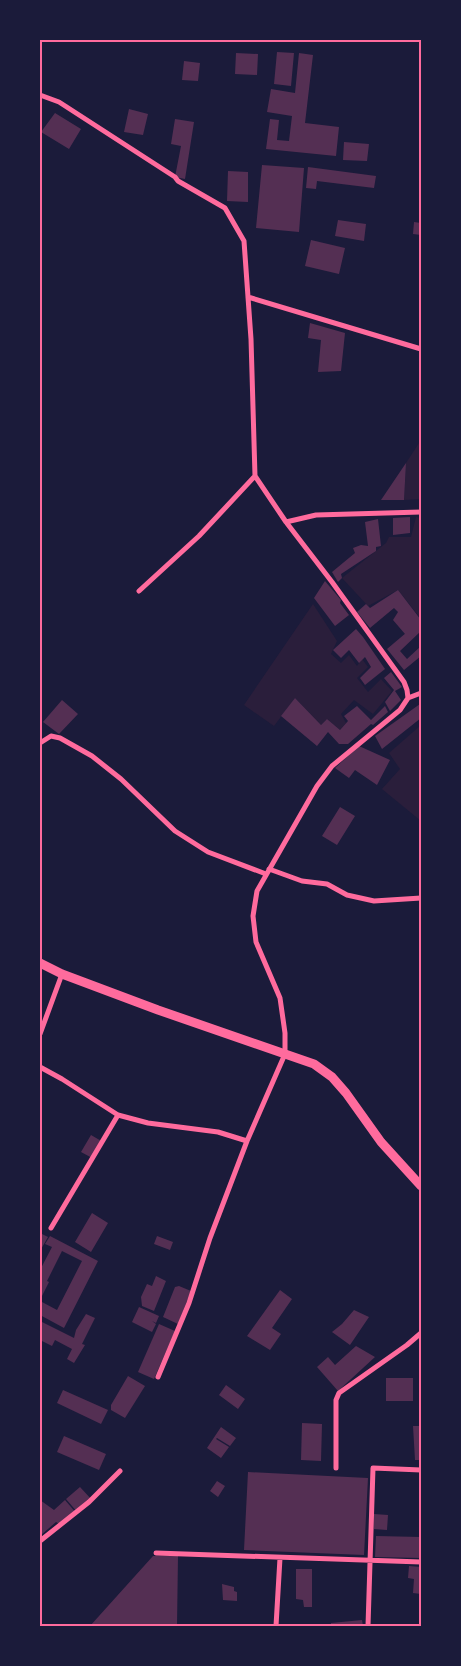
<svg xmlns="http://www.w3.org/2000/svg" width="461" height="1666" font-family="'Source Serif 4',serif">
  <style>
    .green { fill: #2a1e3b }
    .building { fill: #542f53 }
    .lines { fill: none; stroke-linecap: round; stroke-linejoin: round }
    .minor { stroke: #ff6b9d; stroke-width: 5 }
    .tertiary { stroke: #ff6b9d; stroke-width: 9 }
    .neatline { fill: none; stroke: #ff6b9d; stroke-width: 2 }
  </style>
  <rect width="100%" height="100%" fill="#1b1b3a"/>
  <path class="green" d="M421,440V499L404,500L406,463Z
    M416,517L421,518V619L398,590L368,606L342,578L386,543L389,537H411Z
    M313,604L337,641L331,654L341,663L349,655L357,666L362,659L368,667L357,678L368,692L381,679L392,691L373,714L354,700L341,714L346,723L340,730L327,719L321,725L295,698L274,726L244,705Z
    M421,725V821L382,789L400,769L389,753Z"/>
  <path class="building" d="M277,52L294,53L291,86L274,84Z
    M236,53L258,54L257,75L235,74Z
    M299,53L313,55L305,123L339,127L336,156L266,149L270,119L279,120L277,140L289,141L292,116L267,112L271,89L295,93Z
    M184,61L200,63L198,81L182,80Z
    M129,109L148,114L143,135L124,132Z
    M55,113L81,129L69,149L41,132Z
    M175,119L194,122L185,179L175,177L181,146L171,144Z
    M344,142L369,144L367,161L343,160Z
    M262,165L304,168L299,232L256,228Z
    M308,167L376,176L374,188L317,181L316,189L306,188Z
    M228,171L248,172V202L227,201Z
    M338,220L366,224L364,241L335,236Z
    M414,222L421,223V235L413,234Z
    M311,240L345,248L339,274L305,266Z
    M310,323L345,333L341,371L318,372L321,340L308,338Z
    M406,463L404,500H381Z
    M410,517V533L393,535V518Z
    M378,519L381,546L376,547V551L341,574L342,578L338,582L332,572L355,553L353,548L361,545L368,546L365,522Z
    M325,581L341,600L340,603L349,615L335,626L314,598Z
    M398,590L421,620V631L400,651L407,659L421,646V656L404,670L387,649L413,627L405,634L393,620L398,612L394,608L370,628L357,612L366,604L370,608Z
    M356,629L363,637L385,669L365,685L360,678L371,667L365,657L359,663L349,650L341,658L333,650Z
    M391,672L402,687L395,691L401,700L390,711L385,702L394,690L384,678Z
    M295,698L321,725L327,719L340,730L348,721L344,716L357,706L371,720L385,706L388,712L373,725L371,724L348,744H339L328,732L317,746L281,716Z
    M62,700L78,714L59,734L43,722Z
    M420,704L421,718L382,749L375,736Z
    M359,746L390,760L377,785L355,770L349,778L335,768Z
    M340,807L355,816L337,845L322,836Z
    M91,1135L103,1142L94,1159L81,1152Z
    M92,1213L108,1223L91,1252L75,1242Z
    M40,1233L48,1237L40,1251Z
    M50,1236L98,1261L64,1328L40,1315V1305L42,1302L57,1310L82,1261L62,1251L47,1281L49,1282L40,1300V1270L52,1247L45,1244Z
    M157,1236L173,1242L170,1250L154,1244Z
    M156,1276L166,1281L154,1311L142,1306L141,1297L147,1284L152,1286Z
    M179,1286L191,1291L178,1324L163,1317L175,1287Z
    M280,1290L292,1299L272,1328L281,1334L270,1350L247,1336Z
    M139,1307L159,1316L156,1323L152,1321L156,1324L152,1332L132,1322Z
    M354,1310L369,1317L350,1345L332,1332L342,1324Z
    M86,1314L95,1318L82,1344L85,1345L74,1363L67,1359L72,1349L55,1340L52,1346L40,1340V1321L74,1338L76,1330Z
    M159,1324L175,1331L154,1379L138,1372Z
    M356,1346L375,1357L338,1391L317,1367L328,1357L335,1365Z
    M128,1376L145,1386L125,1418L111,1410V1405Z
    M386,1378H413V1401H386Z
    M226,1385L245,1399L238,1409L219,1395Z
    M63,1390L108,1410L101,1424L57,1403Z
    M302,1423L322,1424L321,1461L301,1460Z
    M413,1426H421V1460H415Z
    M221,1427L236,1438L230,1446L217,1438L216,1439L229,1447L221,1458L207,1448Z
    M64,1436L106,1454L99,1470L57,1452Z
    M248,1472L368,1478L364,1555L244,1550Z
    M217,1481L225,1486L218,1497L210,1491Z
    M80,1487L92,1500L78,1513L66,1499Z
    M40,1500L54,1510L65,1500L77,1514L61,1525L56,1522L40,1536Z
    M374,1514L388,1515L387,1530L374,1529Z
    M376,1536L421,1537V1558L375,1557Z
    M153,1556H178L177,1626H90Z
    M409,1566L421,1567V1594L413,1593L414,1579L408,1578Z
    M296,1569H312V1607H304L303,1600L296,1599Z
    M222,1584L234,1587V1591L237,1592V1601L223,1600Z
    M362,1620L363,1626H331V1623Z"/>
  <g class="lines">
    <path class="minor" d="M40,95L59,102L175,177L178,181L225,208L244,241L251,339L255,476L286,522L332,582L404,682L407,690L408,698
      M248,297L421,349
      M286,522L316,515L421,512
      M139,591L199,536L255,476
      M40,743L51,736L60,738L92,756L121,779L175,831L208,852L266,874
      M269,869L302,881L327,884L347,895L374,901L421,898
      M40,1034L62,974
      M40,1067L62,1079L118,1115L148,1123L218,1132L247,1141
      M51,1228L118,1115
      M158,1377L189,1303L210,1238L247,1141L285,1054V1033L280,998L256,942L253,916L257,891L317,786L332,766L400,710L408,698L421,693
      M336,1468V1400L339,1393L407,1345L421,1333
      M40,1541L89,1502L120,1471
      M156,1553L421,1562
      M276,1626L280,1558
      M368,1626L373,1468L421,1470"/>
    <path class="tertiary" d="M40,963L62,974L158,1010L314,1064L332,1077L346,1093L381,1142L421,1186"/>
  </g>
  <rect width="461" height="1666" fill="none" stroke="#1b1b3a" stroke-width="82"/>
  <rect x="41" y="41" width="379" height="1584" class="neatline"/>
</svg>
